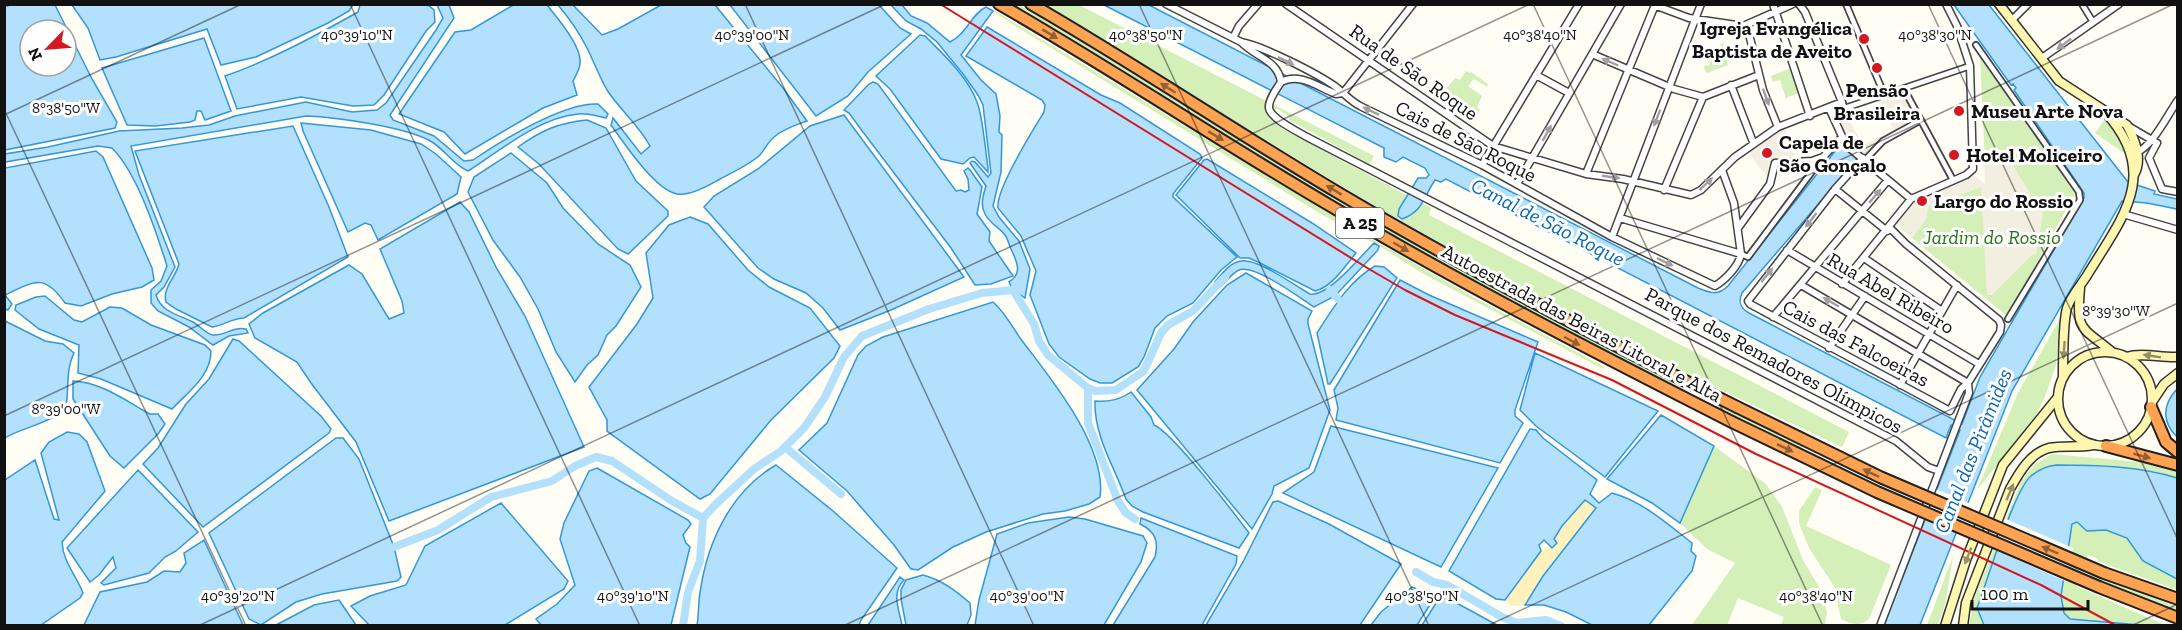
<svg xmlns="http://www.w3.org/2000/svg" width="2182" height="630" font-family="'Zilla Slab',serif">
  <style>
    .green { fill: #d4efb8 }
    .sand { fill: #fff1bc }
    .plaza { fill: #f2eee0; fill-rule: evenodd }
    .water { fill: #b3e1fd; stroke: #3297dc; stroke-width: 1.5; fill-rule: evenodd }
    .pier { fill: #fffdf4 }
    .lines { fill: none; stroke-linecap: round; stroke-linejoin: round }
    .canal { stroke: #b3e1fd; stroke-width: 8 }
    .pedestrian-casing { stroke: #444; stroke-width: 8 }
    .minor-casing { stroke: #444; stroke-width: 9 }
    .secondary-casing { stroke: #333; stroke-width: 11 }
    .motorway-casing { stroke: #222; stroke-width: 14 }
    .pedestrian { stroke: #fff; stroke-width: 4.5 }
    .minor { stroke: #fff; stroke-width: 6 }
    .secondary { stroke: #fff7af; stroke-width: 8 }
    .motorway { stroke: #ffa252; stroke-width: 10 }
    .rail { stroke: #d21820; stroke-width: 2 }
    .motorway-bridge-casing { stroke: #222; stroke-width: 14; stroke-linecap: butt }
    .motorway-bridge { stroke: #ffa252; stroke-width: 10 }
    .oneway { fill: #946135 }
    .oneway2 { fill: #a0a0a0 }
    .oneway3 { fill: #949068 }
    .ticks { fill: none; stroke: #111; stroke-width: 1.5; stroke-opacity: 0.45 }
    .poi-dot { fill: #d21820; stroke: #fff; stroke-width: 2 }
    .labels { text-anchor: middle; stroke-width: 6; stroke-linejoin: round; paint-order: stroke }
    .shield { fill: #fff; stroke: #585858; stroke-width: 1.5 }
    .shield-label { font-size: 18px; font-weight: bold; fill: #111 }
    .poi-label { font-size: 20px; font-weight: bold; fill: #111; stroke: #fff; text-anchor: start }
    .street-label { font-size: 20px; fill: #111; stroke: #fff }
    .park-label { font-size: 20px; font-style: italic; fill: #2a7118; stroke: #fff }
    .water-label { font-size: 21px; font-style: italic; fill: #0a68b2; stroke: #fff }
    .ticks-label { font-size: 15px; text-anchor: middle; fill: #111; stroke: #fff; stroke-width: 6; stroke-linejoin: round; paint-order: stroke }
  </style>
  <rect width="100%" height="100%" fill="#fffdf4"/>
  <path class="green" d="M1011,5H1019L1043,18L1307,181L1400,236L1538,312L1681,387L1689,393L1679,391L1555,326L1393,236Z
    M1046,5H1079L1374,156L1370,164L1289,120L1290,117L1278,109L1269,110L1267,113L1269,118L1283,129L1408,196L1399,209L1398,217L1402,219L1412,215L1422,203L1431,208L1429,215L1849,432L1842,447C1691,377 1542,303 1398,219C1279,150 1163,76 1046,5Z
    M995,11L1368,237L1477,299L1605,367L1603,369L1422,273L1381,247L1321,214L1017,27L994,12Z
    M1723,42L1728,65L1707,73L1704,69L1705,65L1709,66L1710,57Z
    M1980,57L2075,194L2007,316L1912,238L1928,207L1986,185Z
    M1791,68L1799,93L1788,97L1786,99L1780,80L1773,82L1771,76Z
    M1466,71L1470,73L1471,72L1488,84L1487,87L1474,79L1468,86L1482,96L1477,107L1480,110L1476,116L1470,112L1465,118L1438,99L1455,78L1460,80Z
    M2105,119L2115,131L2125,154L2095,133Z
    M2060,319L2056,365L2044,399L2033,421L1977,490L2018,393Z
    M1710,402L1803,445L1801,449L1720,411Z
    M1714,446L1766,484L1782,507L1803,560L1822,592L1827,613L1825,624L1781,625L1784,617L1738,598L1727,625H1692L1735,563L1707,549L1680,523Z
    M2052,454L2150,463L2177,471V478L2125,468L2056,465L2012,511L1977,608L1984,625L1969,626L1974,599L2021,481L2035,464Z
    M1815,487L1822,490L1806,526L1891,565L1869,619C1858,627 1852,624 1841,619L1834,586L1809,548L1799,523V511Z
    M2077,521L2087,531L2106,530L2128,538L2143,561L2177,579V590L2097,561L2098,559L2088,555L2076,586L2165,625H2140L2070,619L2064,613L2061,596L2072,524Z
    M1953,556L1946,601L1938,625H1927Z
    M2092,573L2177,607V613L2091,577Z"/>
  <path class="sand" d="M1584,500L1596,508L1543,576L1525,605L1510,606L1505,600C1517,583 1535,547 1557,543L1554,539Z"/>
  <path class="plaza" d="M1904,89L1921,120L1883,141L1865,160L1846,145L1829,108L1842,102L1845,107ZM1878,98L1894,130L1863,145L1851,124L1853,123L1848,111Z
    M1783,125L1797,161L1775,163L1772,180L1758,166L1748,150Z
    M2009,159L2043,214L2036,255L2033,254L1992,295H1987L1981,187L1928,207L1927,218L1912,238L1888,217L1907,196L1966,170L1985,184L1984,160Z"/>
  <path class="water" d="M515,4L547,5C557,18 582,46 580,63C580,69 576,75 573,81L577,95L543,108L465,154L444,132L399,114L455,32L471,30Z
    M10,5H55L92,79L117,122L115,128L5,150L4,7ZM30,30H66V66H30Z
    M72,5H353L349,11L328,23L256,57L221,65L207,29L116,57L100,60L88,28Z
    M360,5H428L434,10L435,22L426,31L384,95L374,105L353,106L301,97L237,109L225,76C271,60 315,36 358,12Z
    M437,5H449L454,18L390,115L393,120L434,136L464,161L473,160C501,141 564,102 598,104L608,114L606,118C597,116 588,113 578,114C538,118 501,150 468,171C454,165 446,151 432,142C408,127 335,117 306,116L131,146L139,175L175,267L164,287L156,295C161,312 179,315 193,322C200,326 206,334 213,335C226,336 233,326 246,329L248,333L229,336L213,345L189,327L158,311L151,303V290L161,281L167,266C156,231 137,173 112,148L98,146L5,162V154L48,147L119,131L182,128L209,125L235,116L306,102L352,112L377,110L386,103L436,30L443,18Z
    M558,5H573L602,35L618,29L661,5H715L783,88L807,121C796,125 783,129 774,137C768,142 765,149 760,155C749,165 733,172 720,179C709,185 691,196 677,194C655,190 624,143 611,125L613,118L641,154L650,146C639,125 620,110 607,90C599,76 594,62 587,48C579,32 569,18 558,5Z
    M730,5H879L900,28L911,34L868,72L848,96L816,116Z
    M891,5H902L911,16L927,23L950,42C967,34 971,14 986,7L993,11L961,55L981,80L996,94L1000,116L999,132L1002,135L1001,172L993,206L999,217L1019,241L1030,269L1025,298L1013,290L1009,282C1023,273 1017,262 1011,249C1009,245 1008,239 1005,235C999,227 990,224 985,214C980,205 983,196 986,186L970,163L972,161L975,162L988,177L991,173L983,105L978,95L963,74L937,42L921,29L906,21Z
    M1104,5H1149L1698,288C1710,293 1718,296 1728,286L1840,145L1857,159L1742,293C1738,302 1740,308 1749,313L1962,424L1980,377L2084,198V193L2014,90L2016,88L2013,84L2011,85L1954,5H1989L2128,182L2155,191L2154,194L2177,199V209L2147,203L2122,201L2012,391L1920,625H1884L1960,430L1951,425L1946,438L1510,212L1506,208L1500,207L1446,179L1441,182L1435,180C1424,196 1423,212 1402,219L1398,216L1399,209L1418,178H1426L1429,175L1425,168L1403,157L1396,162L1384,157V148Z
    M987,27L1101,95L1120,103L1200,154L1202,158L1173,194V197L1237,257L1221,270L1193,303L1167,316L1155,328L1144,357L1138,367L1112,383H1100L1090,379L1059,357L1049,344L1030,295L1036,271L1021,236L998,208C995,190 1033,130 1044,112L1045,105L1042,100L966,56Z
    M920,35L925,36C943,54 968,77 977,102C983,117 985,149 988,167V172L974,157L970,158L963,164L941,159L890,89L876,76Z
    M204,38L231,111L205,120L201,111H197L195,120L190,122L156,126L127,125L102,68Z
    M873,82L878,84L956,191L961,190L965,192L969,190L968,179L964,171L968,168L970,170L982,187L977,214L990,232L989,241L1013,276L991,284L975,285L951,248L863,132L849,113L844,110L869,84Z
    M844,115L964,277L891,310L840,330L823,308L806,293L774,279L758,268L704,207L714,196L758,169L810,126Z
    M587,120L606,128L636,181L668,211V216L628,254L618,249L539,164L518,147C542,130 558,123 587,120Z
    M301,123L371,130L421,144L436,154L461,177L457,194L378,240L371,225L365,223L348,232L303,131Z
    M293,126L329,207L348,257L244,318C232,318 223,326 212,327L176,309L166,302C162,288 176,277 179,264L135,151Z
    M96,151L103,157L152,268L154,280L142,287L112,294L81,306L65,303C44,273 35,281 5,295L12,304L8,310L5,309V168Z
    M511,153L547,183L563,208L598,244L630,265L641,287L616,326L607,335L598,355L587,365L575,382L556,352L538,309L520,277L493,240L468,192L474,177Z
    M1207,159L1312,223L1356,253C1345,266 1332,287 1315,291L1258,262L1249,258H1240L1176,195L1204,160Z
    M460,202L469,212L497,269L525,316L584,447L389,521L356,442L311,383L297,362L255,338L249,324L263,313L349,265L362,274L389,319L404,313L402,301L380,249Z
    M690,217L708,224L748,270L769,287L810,308L840,346L834,358L771,420L710,494L700,499L607,431V420L589,387L637,324L653,298L646,253L669,225Z
    M1374,243L1379,246L1378,250L1335,296L1314,307C1300,298 1255,264 1239,270C1232,273 1226,282 1221,286L1215,282C1222,274 1229,263 1241,261C1257,258 1294,285 1310,294C1328,297 1361,256 1374,243Z
    M1375,266L1384,267L1397,278L1330,384H1328L1317,333C1333,308 1349,281 1375,266Z
    M1246,273L1312,311L1308,319V324L1330,410L1309,468L1274,486L1272,494L1252,529L1137,390L1174,349L1193,322L1227,285Z
    M1400,280L1429,295L1538,342L1515,410V416L1523,423L1500,463L1336,420L1338,408L1334,390Z
    M45,296L74,320L82,322L110,307L122,308L151,325L205,345L211,351C211,376 188,392 172,409L101,379L78,373L79,345L39,329L15,310L16,305L36,297Z
    M993,302C1006,313 1013,329 1023,342C1052,380 1107,447 1100,497L1089,504L1065,511L1043,514L986,532L953,547L918,570L911,569L894,545L847,491L799,450L827,423L858,355L866,346L883,337Z
    M5,321L45,341L63,344L74,353C67,367 68,385 67,400C66,421 21,427 5,438Z
    M233,339L239,341L321,416L331,429L329,433L203,527L143,464L158,448L186,404L209,379Z
    M1535,353L1658,411L1605,477L1536,426L1520,410Z
    M73,381C101,382 126,401 150,414H158L165,424L158,434L124,468L110,456L73,399Z
    M2177,389V437C2162,422 2162,405 2177,389Z
    M1131,392L1151,417L1154,425C1172,432 1234,513 1249,533L1239,548L1143,512L1132,506L1126,499C1114,466 1094,436 1095,401C1109,402 1119,400 1131,392Z
    M1661,415L1714,446L1680,523L1652,503L1607,479Z
    M1331,426L1498,468L1441,567L1283,493L1314,472Z
    M1530,429L1536,430L1543,438L1597,480L1590,494L1599,503L1612,493C1642,501 1668,524 1692,543L1691,551L1696,556L1692,571L1649,625H1592L1566,612L1544,605H1525L1543,576L1596,508L1585,500L1562,526L1554,539L1557,543L1552,548L1544,540L1539,545L1541,551L1505,600L1496,599L1449,571Z
    M67,432L79,434L87,442L105,491L62,542C63,562 76,575 83,593L80,598L41,625H5V480L35,460L54,519L59,520L41,453L49,442Z
    M336,438H343L359,459L394,547L401,577L397,581L322,594L296,602L261,625L249,619L209,533Z
    M776,465L833,511L897,568L861,620L859,625H697C699,615 698,604 700,593C707,542 731,491 776,465Z
    M2056,465C2096,465 2139,466 2177,478V579L2143,561L2127,538L2106,530L2087,531L2077,522L2072,524L2061,596L2064,613L2070,619L2140,625H1984L1977,608C1987,582 2014,490 2031,476C2038,470 2047,466 2056,465Z
    M597,468L688,520L691,524L683,535L686,543L690,547L671,625L542,626L536,619L557,604L575,585L560,539L564,523L589,471Z
    M138,470L198,532L176,551L165,557L149,573L104,585L101,583L116,568L113,557L99,575L90,582L67,548Z
    M1278,501L1329,524L1401,564L1360,625H1206L1243,562L1273,502Z
    M501,503L568,581L564,589L505,625H369L351,606L370,596L406,585L425,546Z
    M1069,517L1085,519L1143,536L1147,543L1141,562L1104,625H975L979,600L997,534L1028,523Z
    M1141,518L1237,556L1236,564L1202,625H1113L1155,557C1159,541 1155,531 1140,524Z
    M204,540L243,625H84L100,592L147,582L164,571L180,572L186,563L184,553Z
    M923,575C942,580 956,591 970,603L971,615L967,625H906L901,599V590L906,580Z
    M900,577L904,580C891,592 899,610 902,625H868Z
    M1412,587L1435,597L1417,625H1371L1381,612Z
    M1440,597L1453,601L1497,625H1422Z
    M339,600L356,625H276L314,605Z"/>
  <path class="pier" d="M1934,488L1971,504L1959,534L1923,518Z
    M2006,519L2073,548L2067,582L1995,550Z"/>
  <g class="lines">
    <path class="canal" d="M1013,290L1034,324L1039,341L1048,355L1088,388L1095,391L1116,390L1144,371L1161,333L1168,325L1193,311L1225,277
      M1330,290L1338,299
      M1088,388V423L1118,501L1126,513L1135,519
      M785,447L841,494
      M394,547L438,530L491,497L552,481L575,466L596,457L612,461L672,501L703,518
      M1416,572L1433,582L1447,585L1502,617L1517,623L1546,620L1561,626
      M683,626L688,592L700,561L703,518L716,504L754,469L781,451L804,428L825,397L844,357L862,336L929,309L982,293L1013,290L1020,282"/>
    <g class="pedestrian-casing">
      <path id="pedestrian" d="M1846,4L1884,94
        M2082,4L2093,22
        M1976,45L2079,192L2080,200L2008,319
        M1904,89L1953,180
        M1842,102L1845,108L1970,66
        M1865,160L1883,141L1921,120
        M1741,254L1748,257L1823,157"/>
    </g>
    <g class="minor-casing">
      <path id="minor" d="M1166,4L1241,42C1263,46 1318,74 1336,87C1345,94 1351,102 1362,107L1482,165L1612,237L1715,286C1725,280 1739,266 1741,254L1734,203L1722,170
        M1286,4L1493,146L1586,174L1623,179L1691,195L1701,190L1735,157L1778,127L1842,102L1805,12L1799,4
        M1773,4L1810,116
        M1654,5L1689,18L1743,26L1793,4
        M2012,20L2028,4
        M1747,26L1763,90L1778,127
        M1233,38L1239,26L1258,4
        M1241,42C1255,57 1278,60 1281,82
        M1592,54L1674,89L1703,97L1759,75
        M2042,58L2119,4
        M1536,75L1569,93
        M1281,82C1277,88 1268,100 1269,108C1271,119 1297,131 1307,137L1896,441L1928,467L1939,471
        M1281,82C1299,72 1318,87 1336,94L1343,93
        M1731,85L1753,142
        M1343,93L1413,4
        M1829,108L1846,145L1911,199
        M2128,126L2157,143L2149,158L2162,189L2178,192
        M2134,150L2137,152C2152,147 2168,114 2178,100
        M1863,158L1835,189L1748,301L1750,304L1950,411L1961,389L1968,383L2000,332L2001,325L1999,320L1906,244L1890,228
        M1482,165L1579,4
        M1586,174L1655,5
        M1517,184L1621,4
        M1835,189L1887,231
        M1664,190L1703,97
        M2123,214L2178,230
        M1620,218L1741,254
        M1738,228L1770,184L1775,163L1812,161L1823,157L1842,137
        M1612,237L1701,4
        M1787,250L1979,364
        M1864,258L1942,311
        M1842,284L1911,199L1966,175L1973,169L1970,66L1957,26L1946,4
        M1801,285L1968,383
        M1773,317L1888,180
        M1829,348L1865,296
        M1900,385L1957,285
        M1880,626L1969,393L1968,383"/>
    </g>
    <g class="secondary-casing">
      <path id="secondary" d="M1999,4L2059,81L2127,125C2135,140 2143,159 2134,175
        M2080,288C2076,332 2081,326 2112,352
        M2058 399a47 47 0 1 1 94 0a47 47 0 1 1-94 0Z
        M2126,357C2143,352 2160,358 2178,357
        M2063,377C2063,361 2063,322 2067,308C2070,298 2080,286 2086,277C2121,219 2162,175 2106,113
        M2152,402L2164,384L2178,373
        M1945,626L1966,560L2003,465L2058,397
        M1963,626L1966,603L2010,489C2019,473 2030,453 2049,448C2063,445 2078,448 2093,445"/>
    </g>
    <g class="motorway-casing">
      <path id="motorway" d="M999,4C1111,68 1218,140 1329,205C1460,283 1596,353 1732,422
        M1031,4C1135,64 1234,131 1337,192C1467,269 1601,339 1737,407
        M2151,407L2166,442L2178,452
        M2106,446L2178,465
        M2104,573L2178,599
        M2099,587L2178,618"/>
    </g>
    <use href="#pedestrian" class="pedestrian"/>
    <use href="#minor" class="minor"/>
    <use href="#secondary" class="secondary"/>
    <use href="#motorway" class="motorway"/>
    <path class="rail" d="M940,4L1369,269L1405,290L1455,315L1612,380L1756,454L2041,585L2117,626"/>
    <g class="motorway-bridge-casing">
      <path id="motorway-bridge" d="M1737,407L1880,477L2104,573
        M1732,422L1877,492L2099,587"/>
    </g>
    <use href="#motorway-bridge" class="motorway-bridge"/>
  </g>
  <defs><path id="oneway-solid" d="M-6-.8H1V-3.2L6.5 0L1 3.2V.8H-6Z" transform="scale(1.5)"/></defs>
  <g class="oneway">
    <use href="#oneway-solid" transform="translate(1050 34) rotate(31)"/>
    <use href="#oneway-solid" transform="translate(1168 88) rotate(-148)"/>
    <use href="#oneway-solid" transform="translate(1216 136) rotate(31)"/>
    <use href="#oneway-solid" transform="translate(1334 190) rotate(-149)"/>
    <use href="#oneway-solid" transform="translate(1401 247) rotate(30)"/>
    <use href="#oneway-solid" transform="translate(1572 341) rotate(28)"/>
    <use href="#oneway-solid" transform="translate(1785 448) rotate(26)"/>
    <use href="#oneway-solid" transform="translate(2142 456) rotate(15)"/>
    <use href="#oneway-solid" transform="translate(1871 473) rotate(-154)"/>
    <use href="#oneway-solid" transform="translate(2050 550) rotate(-157)"/>
  </g>
  <g class="oneway2">
    <use href="#oneway-solid" transform="translate(2064 44) rotate(144)"/>
    <use href="#oneway-solid" transform="translate(1286 61) rotate(26)"/>
    <use href="#oneway-solid" transform="translate(1610 62) rotate(-157)"/>
    <use href="#oneway-solid" transform="translate(1766 97) rotate(70)"/>
    <use href="#oneway-solid" transform="translate(1371 111) rotate(-154)"/>
    <use href="#oneway-solid" transform="translate(1657 118) rotate(111)"/>
    <use href="#oneway-solid" transform="translate(1547 133) rotate(-61)"/>
    <use href="#oneway-solid" transform="translate(1611 177) rotate(8)"/>
    <use href="#oneway-solid" transform="translate(1706 184) rotate(-43)"/>
    <use href="#oneway-solid" transform="translate(1875 196) rotate(-50)"/>
    <use href="#oneway-solid" transform="translate(1811 220) rotate(128)"/>
    <use href="#oneway-solid" transform="translate(1665 262) rotate(26)"/>
    <use href="#oneway-solid" transform="translate(1767 275) rotate(-51)"/>
    <use href="#oneway-solid" transform="translate(1831 302) rotate(-150)"/>
  </g>
  <g class="oneway3">
    <use href="#oneway-solid" transform="translate(2064 350) rotate(94)"/>
    <use href="#oneway-solid" transform="translate(2152 356) rotate(-171)"/>
    <use href="#oneway-solid" transform="translate(2010 492) rotate(-67)"/>
    <use href="#oneway-solid" transform="translate(1968 556) rotate(111)"/>
  </g>
  <path class="ticks" d="M350,4L640,626M745,4L1034,626M1139,4L1429,626M1533,4L1823,626M1928,4L2178,540M4,109L246,626M4,115L242,4M4,416L886,4M198,626L1530,4M843,626L2174,4M1487,626L2178,303M2131,626L2178,604"/>
  <g class="poi-dot">
    <circle cx="1864" cy="39" r="6"/>
    <circle cx="1877" cy="68" r="6"/>
    <circle cx="1959" cy="111" r="6"/>
    <circle cx="1767" cy="153" r="6"/>
    <circle cx="1954" cy="155" r="6"/>
    <circle cx="1922" cy="201" r="6"/>
  </g>
  <g class="labels">
    <rect class="shield" x="1336" y="208" width="48" height="30" rx="4.5"/>
    <g class="shield-label">
      <text x="1360" y="229">A 25</text>
    </g>
    <g class="poi-label">
      <text x="1852" y="35" text-anchor="end">Igreja Evangélica<tspan x="1852" dy="23">Baptista de Aveito</tspan></text>
      <text x="1877" y="97" text-anchor="middle">Pensão<tspan x="1877" dy="23">Brasileira</tspan></text>
      <text x="1971" y="118">Museu Arte Nova</text>
      <text x="1779" y="149">Capela de<tspan x="1779" dy="23">São Gonçalo</tspan></text>
      <text x="1966" y="162">Hotel Moliceiro</text>
      <text x="1934" y="208">Largo do Rossio</text>
    </g>
    <g class="street-label">
      <text transform="translate(1414 72) rotate(35)" y="7">Rua de São Roque</text>
      <text transform="translate(1466 141) rotate(27)" y="7">Cais de São Roque</text>
      <text transform="translate(1891 293) rotate(30)" y="7">Rua Abel Ribeiro</text>
      <text transform="translate(1582 323) rotate(28)" y="7">Autoestrada das Beiras Litoral e Alta</text>
      <text transform="translate(1856 343) rotate(28)" y="7">Cais das Falcoeiras</text>
      <text transform="translate(1774 360) rotate(28)" y="7">Parque dos Remadores Olímpicos</text>
    </g>
    <g class="park-label">
      <text x="1992" y="244">Jardim do Rossio</text>
    </g>
    <g class="water-label">
      <text transform="translate(1548 222) rotate(27)" y="7">Canal de São Roque</text>
      <text transform="translate(1973 451) rotate(-68)" y="7">Canal das Pirâmides</text>
    </g>
  </g>
  <g class="ticks-label">
    <text x="357" y="40">40°39'10"N</text>
    <text x="752" y="40">40°39'00"N</text>
    <text x="1146" y="40">40°38'50"N</text>
    <text x="1540" y="40">40°38'40"N</text>
    <text x="1935" y="40">40°38'30"N</text>
    <text x="66" y="113">8°38'50"W</text>
    <text x="2116" y="316">8°39'30"W</text>
    <text x="66" y="414">8°39'00"W</text>
    <text x="238" y="601">40°39'20"N</text>
    <text x="633" y="601">40°39'10"N</text>
    <text x="1027" y="601">40°39'00"N</text>
    <text x="1422" y="601">40°38'50"N</text>
    <text x="1816" y="601">40°38'40"N</text>
  </g>
  <rect width="2182" height="630" fill="none" stroke="#111111" stroke-width="12"/>
  <g transform="translate(48 48) rotate(245)"><circle r="28" fill="#ffffff" stroke="#a0a0a0" stroke-width="1.5"/>
  <path d="M0-4.5L10 22L0 15L-10 22Z" fill="#d21820"/>
  <text y="-9" font-size="16" font-weight="bold" text-anchor="middle" fill="#111111">N</text>
  </g>
  <path d="M1972 600v9h116v-9" fill="none" stroke="#111111" stroke-width="3"/>
  <text x="1981" y="600" font-size="18" fill="#111111" stroke="#ffffff" stroke-width="4.5" paint-order="stroke">100 m</text>
</svg>
